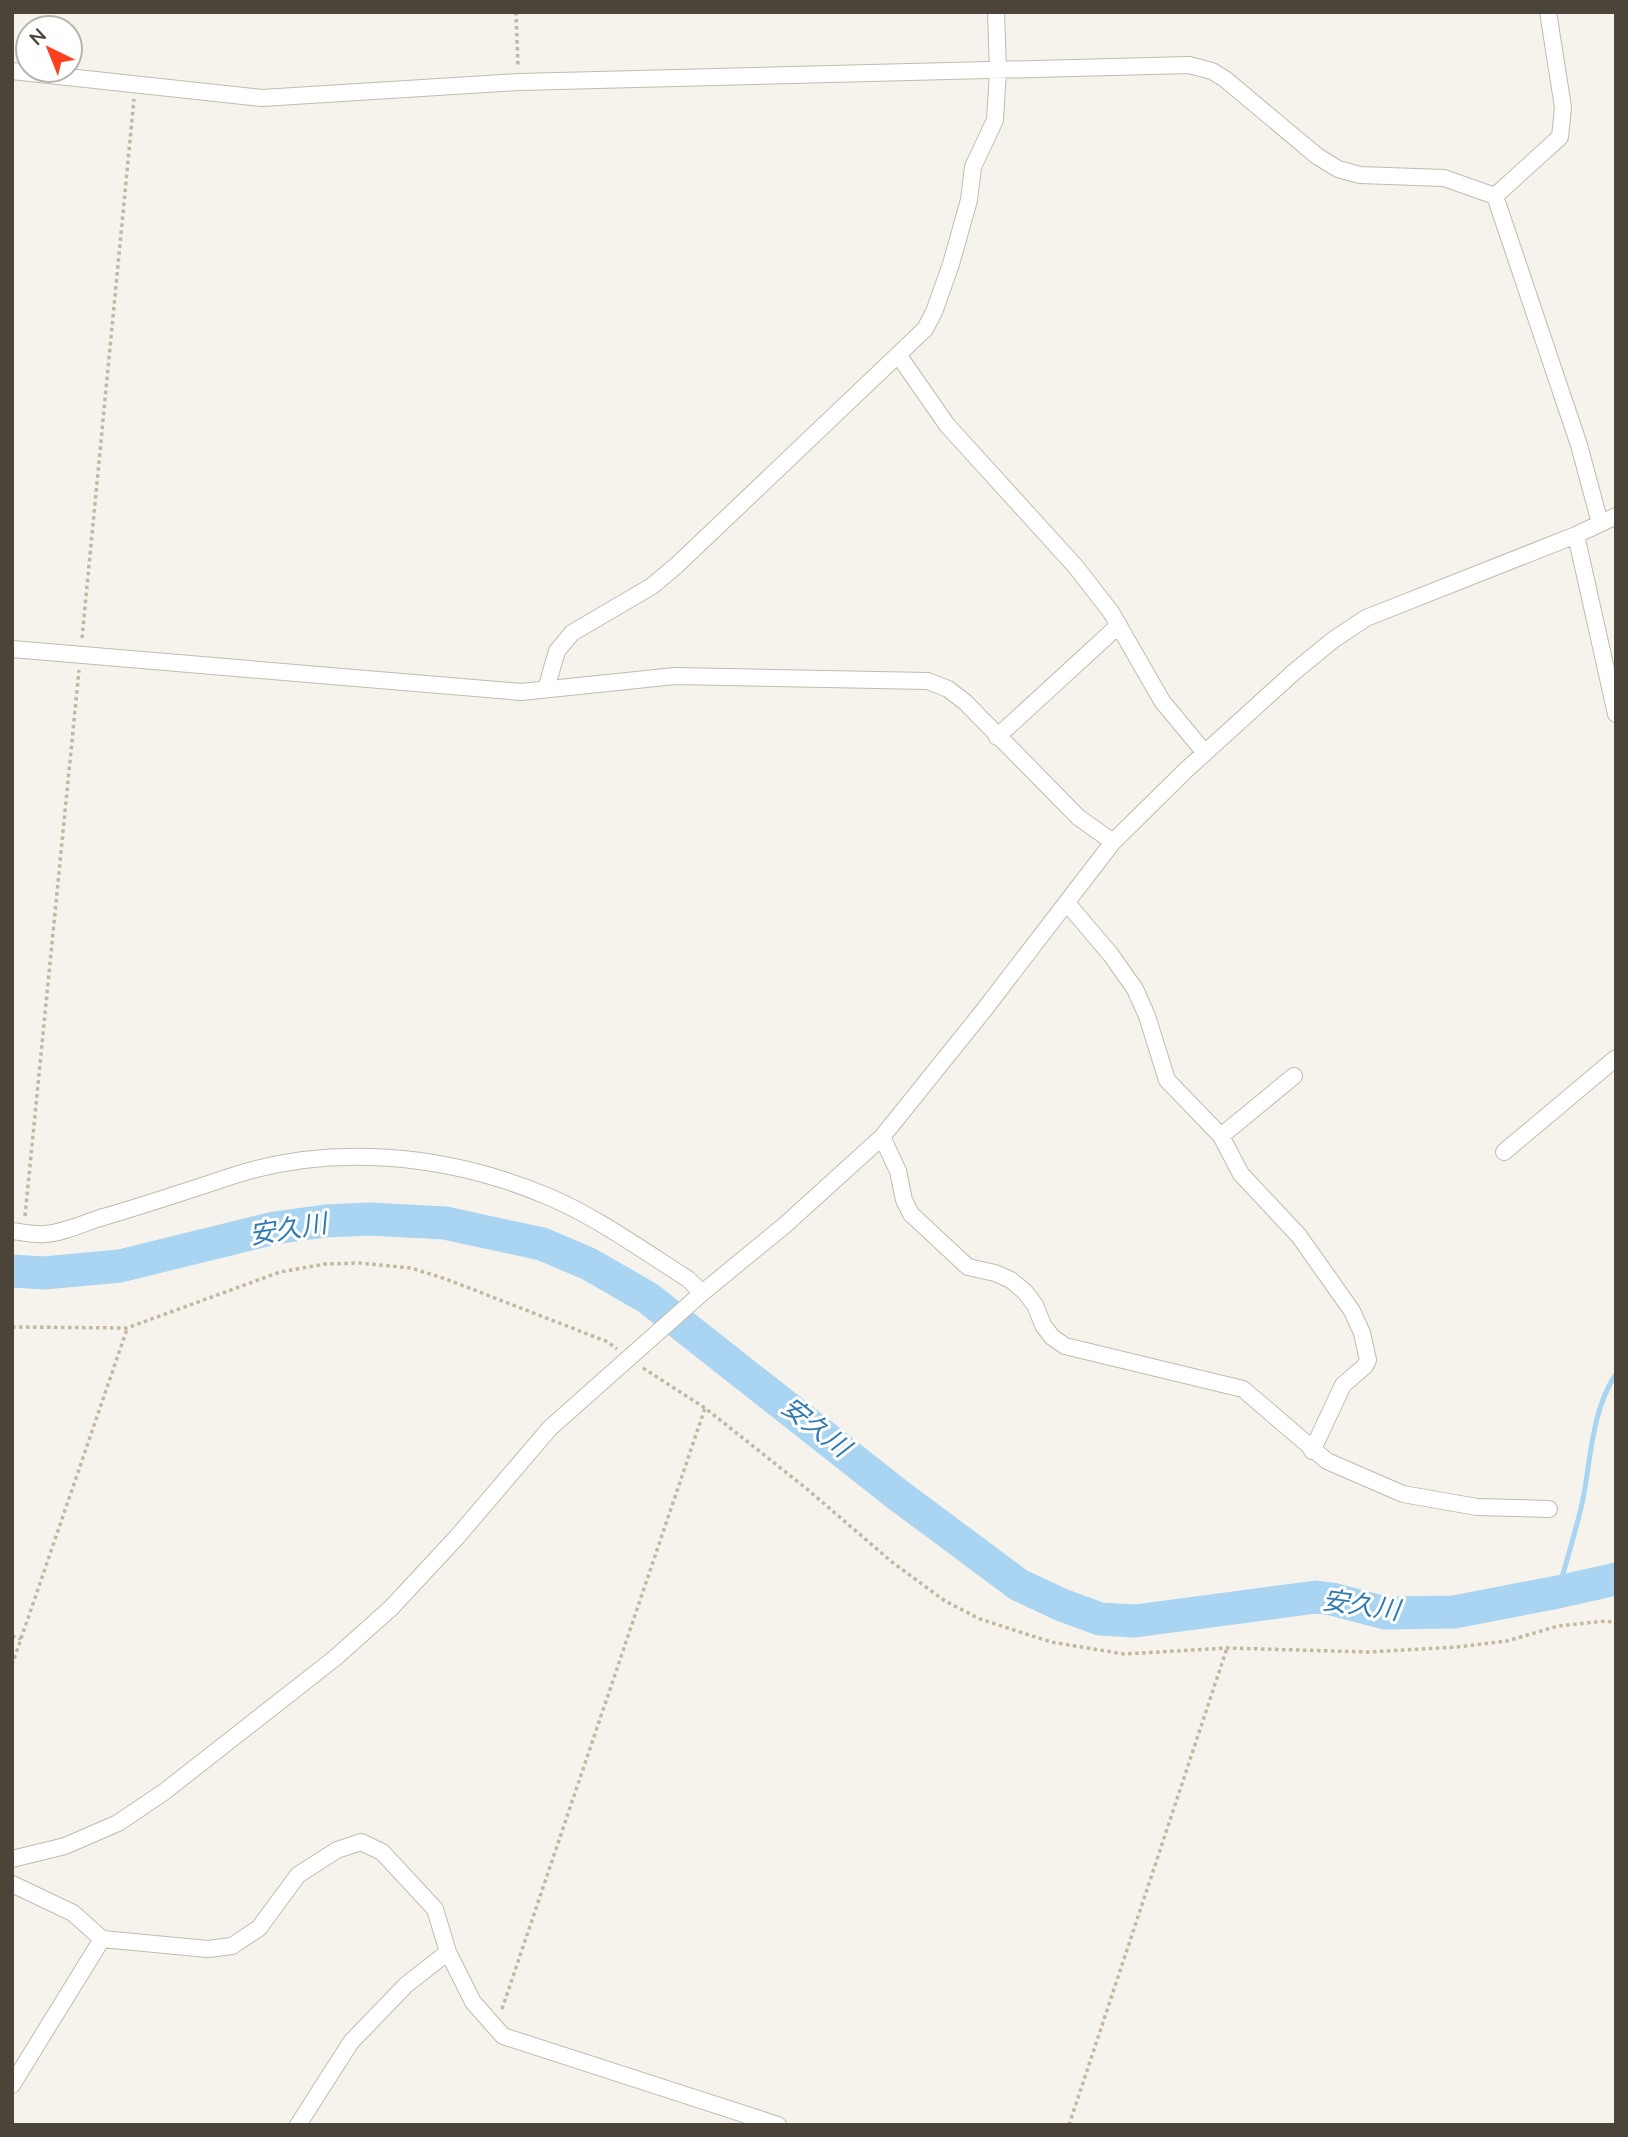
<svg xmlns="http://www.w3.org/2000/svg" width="1628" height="2137" font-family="Mulish,'Noto Sans JP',sans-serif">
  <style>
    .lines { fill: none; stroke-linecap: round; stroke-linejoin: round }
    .stream { stroke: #a9d4f2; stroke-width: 5 }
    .river { stroke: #a9d4f2; stroke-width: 33 }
    .street-casing { stroke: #c2bbae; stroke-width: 18 }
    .path { stroke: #c4b79f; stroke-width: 3.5; stroke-dasharray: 3.5 3.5; stroke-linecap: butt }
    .street { stroke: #fff; stroke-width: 16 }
    .labels { text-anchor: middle; stroke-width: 6; stroke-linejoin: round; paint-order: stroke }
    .water-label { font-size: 26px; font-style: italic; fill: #2e7ab2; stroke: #fff }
  </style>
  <rect width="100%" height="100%" fill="#f6f3ec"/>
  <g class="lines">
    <path class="stream" d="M1558,1592C1566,1563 1575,1533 1582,1504C1591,1461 1591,1411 1616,1374"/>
    <path class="river" d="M12,1271L44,1273L120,1266L274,1228L326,1221L369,1219L445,1223L542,1244L589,1264L648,1298L898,1495L1019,1585L1062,1605L1100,1619L1135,1621L1316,1597L1332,1599L1385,1613L1454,1612L1558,1592L1616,1579"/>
    <g class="street-casing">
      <path id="street" d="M12,71L262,98L519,82L1189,65L1212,71L1225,79L1317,156L1338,169L1360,175L1444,178L1495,196L1579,445L1600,523
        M1495,196L1560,137L1563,107L1548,12
        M899,356L947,425L1076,567L1111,612L1162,701L1205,753
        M1576,535L1616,714
        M12,649L521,692L675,676L928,681L948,689L965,702L1078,817L1113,842
        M546,689L557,651L572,633L652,586L677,565L925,329L934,312L951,264L969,200L973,167L995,120L998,71L996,12
        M997,737L1119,625
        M1067,903L1111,955L1135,989L1147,1016L1167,1080L1221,1136L1241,1174L1299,1236L1352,1311L1362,1333L1368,1360L1365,1366L1343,1385L1312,1451
        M1221,1136L1294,1076
        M882,1137L898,1171L904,1200L911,1214L968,1267L995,1273L1011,1280L1025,1292L1035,1305L1043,1325L1052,1337L1065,1346L1243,1389L1327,1461L1403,1494L1477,1507L1549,1509
        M1504,1152L1616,1058
        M12,1231C22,1232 34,1235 44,1234C62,1233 82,1224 100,1218C142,1206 184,1192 226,1178C329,1142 447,1154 547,1196C597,1217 642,1250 688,1279L702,1293
        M12,1859L65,1846L118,1823L164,1792L335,1658L391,1608L457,1537L550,1428L702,1293L785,1225L882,1137L984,1010L1113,842L1186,770L1294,672L1333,640L1366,618L1576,535L1616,516
        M12,1884L73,1913L102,1939L208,1949L232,1946L259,1928L298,1875L337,1850L361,1842L382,1852L435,1909L448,1952L473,2002L503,2036L778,2125
        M12,2085L102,1939
        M298,2125L351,2042L406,1985L448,1952"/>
    </g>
    <path class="path" d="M516,12L518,66
      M82,638L134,99
      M25,1216L79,670
      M12,1327L127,1328L280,1272L325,1264L359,1263L411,1268L446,1279L608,1342L617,1349
      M643,1368L705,1408L807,1489L892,1562L945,1601L980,1619L1051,1642L1124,1654L1227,1648L1368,1652L1457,1647L1507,1641L1558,1626L1606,1621L1616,1623
      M12,1636L21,1639
      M12,1665L127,1329
      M502,2009L705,1408
      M1069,2125L1227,1648"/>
    <use href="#street" class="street"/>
  </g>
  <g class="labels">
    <g class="water-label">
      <text transform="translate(288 1229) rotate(-9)" y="9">安久川</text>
      <text transform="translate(816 1427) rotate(38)" y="9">安久川</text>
      <text transform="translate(1361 1605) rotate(8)" y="9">安久川</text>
    </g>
  </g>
  <rect width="1628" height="2137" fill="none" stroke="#4b4439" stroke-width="28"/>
  <g transform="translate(49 49) rotate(317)"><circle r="33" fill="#ffffff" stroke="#b7b4b0" stroke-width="2"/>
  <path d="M0-5L12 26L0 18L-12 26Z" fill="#fc3f1d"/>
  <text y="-10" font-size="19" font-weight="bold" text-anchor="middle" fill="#4b4439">N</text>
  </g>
</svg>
